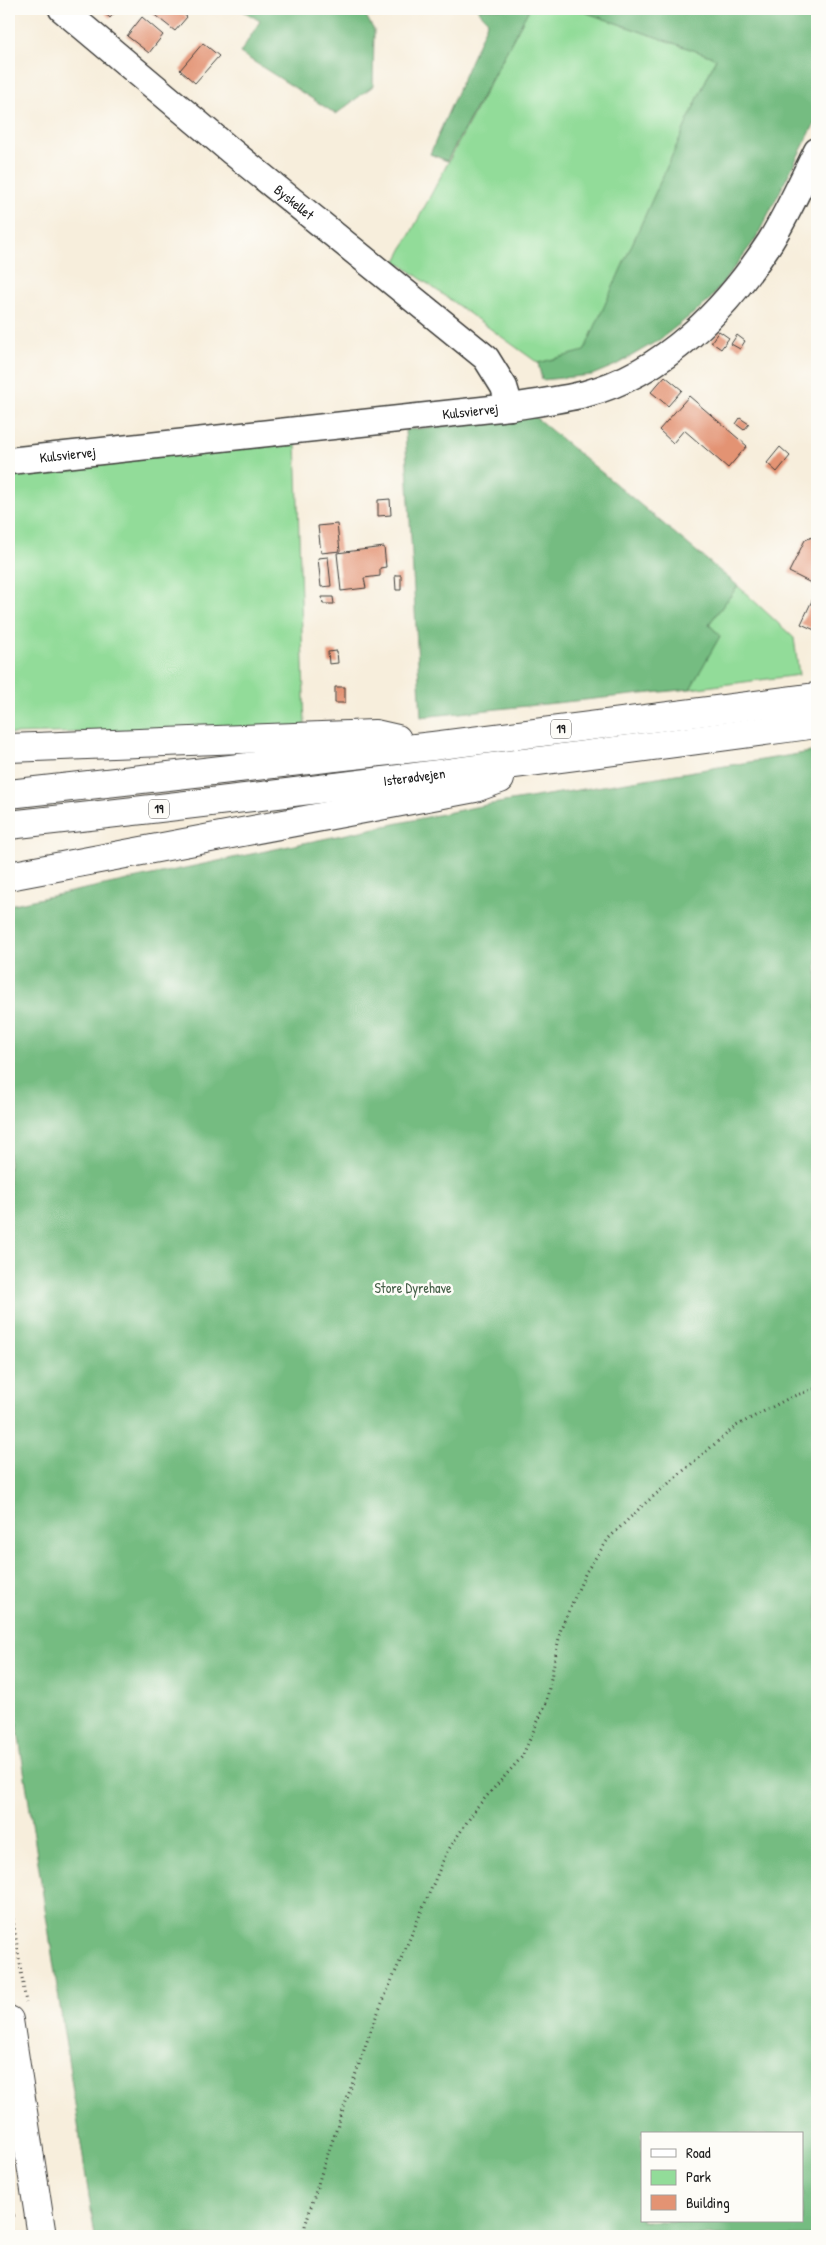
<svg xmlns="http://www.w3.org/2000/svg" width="826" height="2245" font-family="'Patrick Hand',sans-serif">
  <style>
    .green { fill: #92dc99; stroke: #577c5a }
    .forest { fill: #75bc81; stroke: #486c4e; fill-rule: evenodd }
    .building { fill: #e39373 }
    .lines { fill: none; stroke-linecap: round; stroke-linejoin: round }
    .minor-casing { stroke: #3d3c39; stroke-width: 29 }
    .major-casing { stroke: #3d3c39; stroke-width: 30 }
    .highway-casing { stroke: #3d3c39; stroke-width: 30 }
    .path { stroke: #3d3c39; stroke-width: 3; stroke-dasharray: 1 4; stroke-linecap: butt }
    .minor { stroke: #fff; stroke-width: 26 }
    .major { stroke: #fff; stroke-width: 28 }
    .highway { stroke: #fff; stroke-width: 28 }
    .labels { text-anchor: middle; stroke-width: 5; stroke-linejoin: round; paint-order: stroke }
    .shield { fill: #fdfcf7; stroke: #605f5e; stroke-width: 1 }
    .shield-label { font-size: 12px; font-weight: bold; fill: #1c1c1c }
    .street-label { font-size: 14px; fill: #1c1c1c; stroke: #fdfcf7 }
    .park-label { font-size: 14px; fill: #455f48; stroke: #fdfcf7 }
  </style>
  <rect width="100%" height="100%" fill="#fdfcf7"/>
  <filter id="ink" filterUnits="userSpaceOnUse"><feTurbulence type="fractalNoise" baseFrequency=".02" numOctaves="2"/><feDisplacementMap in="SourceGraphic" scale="10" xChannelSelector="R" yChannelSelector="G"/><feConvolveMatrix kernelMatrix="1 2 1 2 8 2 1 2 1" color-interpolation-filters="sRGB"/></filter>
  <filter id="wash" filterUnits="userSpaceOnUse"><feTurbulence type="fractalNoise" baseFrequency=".0096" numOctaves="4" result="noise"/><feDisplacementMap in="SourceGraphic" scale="20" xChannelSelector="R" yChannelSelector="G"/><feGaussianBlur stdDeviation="1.12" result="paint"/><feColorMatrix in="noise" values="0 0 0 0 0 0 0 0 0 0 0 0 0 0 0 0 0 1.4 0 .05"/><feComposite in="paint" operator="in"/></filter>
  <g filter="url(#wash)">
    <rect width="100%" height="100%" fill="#f7eedc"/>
    <path class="green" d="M529,9H576L716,58L584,352L538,363L396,261Z
      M296,440L305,727L9,734V473Z
      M738,586L794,638L799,675L690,689L720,636L709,624Z"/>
    <path class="forest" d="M240,9H362L374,30L373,86L336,114L240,53L260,21Z
      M477,9H529L447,161L430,154L488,21Z
      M576,9H817V119L755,240L708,302L659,340L616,365L592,375L542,380L538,363L584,351L716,58Z
      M534,416L738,586L709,624L720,636L690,689L421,717L405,430Z
      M817,751V2236H95L9,1672V905L480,806ZM642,2134H802V2221H642Z"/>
    <g id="blocks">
      <path class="building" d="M100,9H118L110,18Z
        M147,9H177L187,17L175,31Z
        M142,17L163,35L149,53L127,36Z
        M203,43L219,56L195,83L180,70Z
        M719,331L729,338L721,349L711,342Z
        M737,335L745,341L740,349L731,344Z
        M665,376L682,390L668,406L651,392Z
        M689,396L747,446L728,468L684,430L673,443L659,430Z
        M740,418L749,424L744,430L736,424Z
        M780,447L790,456L777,472L767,463Z
        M390,499L391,515L378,516V500Z
        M337,524L340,551L321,553L318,526Z
        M817,535V575L813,584L789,572L805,540Z
        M384,547L386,567L380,568V576L364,578L366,588L341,591L337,553Z
        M328,557L331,586L321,587L318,558Z
        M395,575H401V590H396Z
        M817,590V631L801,624Z
        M322,597H333L334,604H323Z
        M337,651L338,663L329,664L328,652Z
        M335,687H345V703H335Z"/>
    </g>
  </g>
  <g filter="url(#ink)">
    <use href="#blocks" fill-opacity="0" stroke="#3d3c39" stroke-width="1"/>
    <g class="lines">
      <g class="minor-casing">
        <g id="minor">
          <path id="s1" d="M62,9L231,151L486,358L504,387L510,407"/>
          <path id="s2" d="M9,461L510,407C535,403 561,400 585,394C665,373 727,308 770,242C788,213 802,181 817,151"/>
        </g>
      </g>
      <g class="major-casing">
        <path id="major" d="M9,2020L42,2236"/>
      </g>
      <g class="highway-casing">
        <g id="highway">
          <path d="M9,748L375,734L397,739"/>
          <path d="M9,794L433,746L817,697"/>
          <path id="s3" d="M9,825C279,796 548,760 817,724"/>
          <path d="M9,876L475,788L500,779"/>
        </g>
      </g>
      <path class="path" d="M9,1894L26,2003
        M9,2216L17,2215
        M304,2236L305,2226L323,2168L373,2024L447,1852L477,1807L522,1757L546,1703L561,1628L586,1572L609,1538L642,1506L736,1426L791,1397L817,1388"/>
      <use href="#minor" class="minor"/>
      <use href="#major" class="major"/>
      <use href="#highway" class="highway"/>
    </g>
  </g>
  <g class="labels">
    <g class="shield">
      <rect x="551" y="719.5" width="20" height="19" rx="4"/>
      <rect x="149" y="799.5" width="20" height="19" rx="4"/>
    </g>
    <g class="shield-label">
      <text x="561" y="733">19</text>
      <text x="159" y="813">19</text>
    </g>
    <g class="street-label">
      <text dy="5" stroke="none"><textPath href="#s1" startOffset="302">Byskellet</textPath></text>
      <text dy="5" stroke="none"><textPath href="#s2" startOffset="464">Kulsviervej</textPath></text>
      <text dy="5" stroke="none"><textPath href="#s2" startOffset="59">Kulsviervej</textPath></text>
      <text dy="5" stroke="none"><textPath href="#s3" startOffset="408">Isterødvejen</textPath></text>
    </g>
    <g class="park-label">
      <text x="413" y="1293">Store Dyrehave</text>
    </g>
  </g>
  <rect width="826" height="2245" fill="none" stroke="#fdfcf7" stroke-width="30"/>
  <rect x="641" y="2132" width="162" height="90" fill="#fdfcf7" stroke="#a3a29f"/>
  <rect x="651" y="2149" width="25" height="8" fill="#ffffff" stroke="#a3a29f"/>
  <text x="686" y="2158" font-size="15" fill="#1c1c1c">Road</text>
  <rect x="651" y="2170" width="25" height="15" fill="#92dc99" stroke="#a3a29f"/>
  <text x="686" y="2182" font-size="15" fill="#1c1c1c">Park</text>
  <rect x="651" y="2195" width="25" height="15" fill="#e39373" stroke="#a3a29f"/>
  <text x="686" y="2208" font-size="15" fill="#1c1c1c">Building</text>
</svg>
